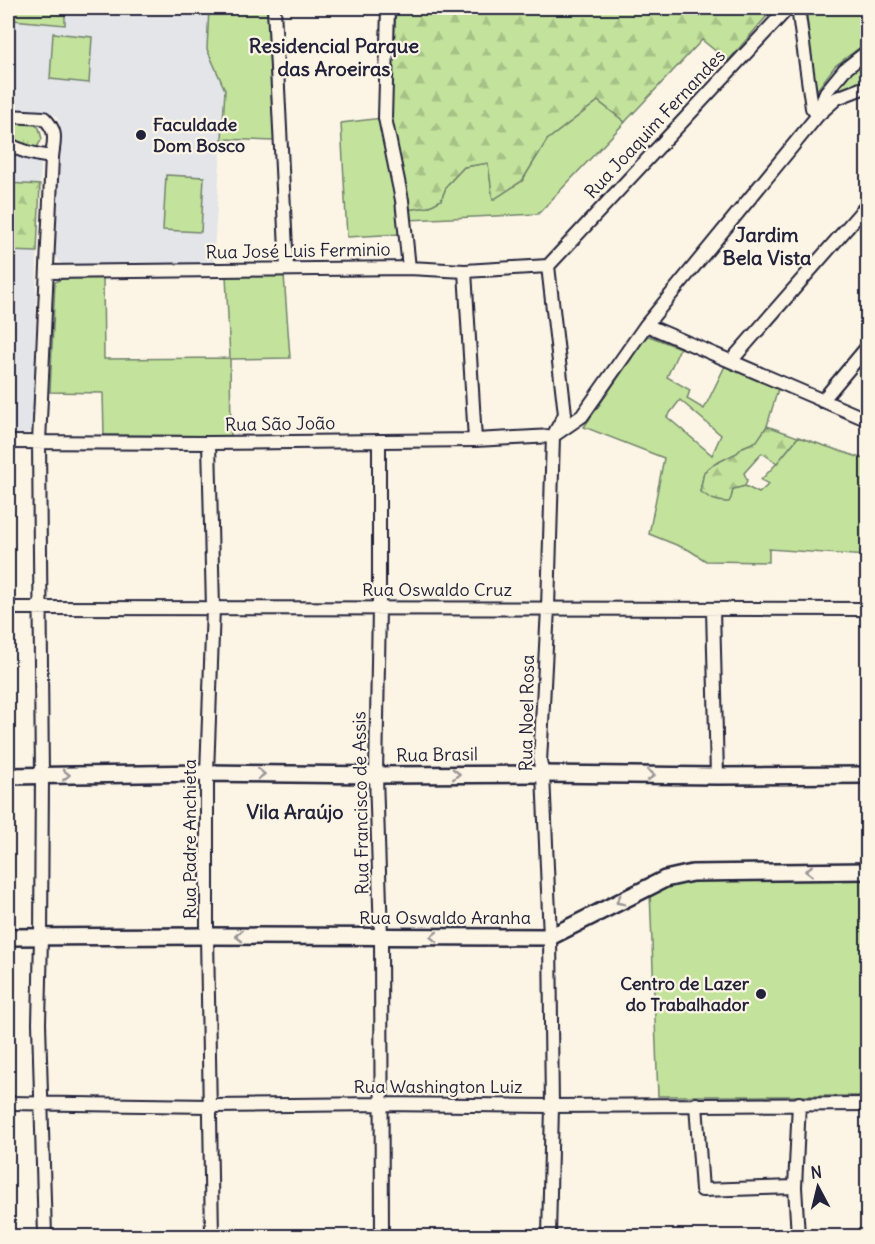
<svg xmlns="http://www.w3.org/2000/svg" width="875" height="1244" font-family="Delius,sans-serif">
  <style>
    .built { fill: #e3e5e8 }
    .grass { fill: #c3e39c; stroke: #72826c; stroke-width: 1.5; fill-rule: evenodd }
    .forest { fill: url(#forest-firs); stroke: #72826c; stroke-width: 1.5 }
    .park { fill: url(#park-tufts); stroke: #72826c; stroke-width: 1.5 }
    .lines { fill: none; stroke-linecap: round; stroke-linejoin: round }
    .minor-casing { stroke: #22223b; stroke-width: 16 }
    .tertiary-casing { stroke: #22223b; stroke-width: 20 }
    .minor { stroke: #fcf5e5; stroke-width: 12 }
    .tertiary { stroke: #fcf5e5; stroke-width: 15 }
    .oneway { stroke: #9a9698 }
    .poi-dot { fill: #22223b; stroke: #fcf5e5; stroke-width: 2 }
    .labels { text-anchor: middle; stroke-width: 4.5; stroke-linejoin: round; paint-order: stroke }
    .street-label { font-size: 18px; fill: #22223b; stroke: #fcf5e5 }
    .poi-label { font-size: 18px; font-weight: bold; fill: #22223b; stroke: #fcf5e5; text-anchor: start }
    .neighbourhood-label { font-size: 20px; font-weight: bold; fill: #22223b; stroke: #fcf5e5 }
  </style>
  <defs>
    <pattern id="forest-firs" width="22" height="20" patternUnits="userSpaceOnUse" patternTransform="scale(1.5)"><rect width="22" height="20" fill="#c3e39c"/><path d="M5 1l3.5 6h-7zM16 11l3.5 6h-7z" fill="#a7c287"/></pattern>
    <pattern id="park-tufts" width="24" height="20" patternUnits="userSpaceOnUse" patternTransform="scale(1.5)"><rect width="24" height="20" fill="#c3e39c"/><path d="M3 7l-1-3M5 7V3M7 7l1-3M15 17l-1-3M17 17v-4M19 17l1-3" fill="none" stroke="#a7c287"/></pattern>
  </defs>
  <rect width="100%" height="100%" fill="#fcf5e5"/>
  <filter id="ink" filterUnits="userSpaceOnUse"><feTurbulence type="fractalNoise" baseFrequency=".0167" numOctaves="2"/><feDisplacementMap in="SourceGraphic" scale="12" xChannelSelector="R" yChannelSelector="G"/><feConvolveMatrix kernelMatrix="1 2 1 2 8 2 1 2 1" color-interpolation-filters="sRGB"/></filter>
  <g filter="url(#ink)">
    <path class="built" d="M8,8H209L207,49L225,90L213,266H65L59,262L54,255L58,161L61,132L60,124L56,116L48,111L8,108Z
      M8,151L13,154L37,160L41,166L40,185L8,183Z
      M8,251L37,252L34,428L26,434H8Z"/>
    <path class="grass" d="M15,8H65V25L13,20Z
      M209,8H267L274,141L222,139L225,90L207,49Z
      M806,8H867V42L835,66L817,90L814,87Z
      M53,33L92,37L89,83L50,79Z
      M867,58V82L835,94L832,92L847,74Z
      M598,101L625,122L538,214L408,220L406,210L428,207L441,200L447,185L464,167L488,163L493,199L522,181L547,140Z
      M382,118L398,202L400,234L347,237L341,123Z
      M166,175L204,177L201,232L163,230Z
      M226,275H284L290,358L230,359L231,436L104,435L103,393L50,392L55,282L64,278L103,277L104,359L230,358Z
      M649,336L680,348L667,377L690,390L687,399L704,409L725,366L778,389L767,426L758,441L743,447L737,453L713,465L704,472L700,492L731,498L733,489L745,486L759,493L769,484L761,480L777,463L798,437L867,460V556L769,549V562L706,561L689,550L649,534L664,458L584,427L631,359L643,338ZM680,400L721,435L712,455L667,417Z
      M867,877V1096H658L650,892L665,886L693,878Z"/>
    <path class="forest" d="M396,8H774L728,61L702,40L625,122L598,101L547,140L522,181L493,200L488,163L464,167L447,185L441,200L428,207L406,210L389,117Z
      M8,183L40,185L37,252L8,251Z
      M767,426L798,437L777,463L762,453L744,473L747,480L745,486L733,489L731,498L729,502C716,502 710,499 700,491L704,472L713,465L737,453L743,447L757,441Z"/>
    <path class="park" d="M8,121L34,124L39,128L42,139L37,147L33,148L8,139Z"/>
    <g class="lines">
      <g class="minor-casing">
        <path id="minor" d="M274,8L287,269
          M388,8L385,118L402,200L409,268
          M798,8L812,108L818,115
          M818,114L826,92L844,70L868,51
          M8,116L44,118C58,132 54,139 52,157L39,442L42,776L41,937L39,1023L45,1236
          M8,144C22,152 35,155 52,157
          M548,266L565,414L553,436L548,608L540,762L543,774L550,937L552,1106L549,1236
          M548,266L788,8
          M465,271L475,440
          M47,272L409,268L465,271L548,266
          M646,325L868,420
          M731,361L868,204
          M822,401L868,346
          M379,441V608L376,775L381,937L382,1236
          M8,442L209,443L475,440L553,436L582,416L646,325L818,115L837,98L868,86
          M209,443L213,608L207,773V936L212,1236
          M8,608L868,609
          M713,609L717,776
          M8,1103L210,1106L381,1104L552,1106L868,1104
          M696,1104L702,1190L795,1187
          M798,1236L795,1187L799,1103"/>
      </g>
      <g class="tertiary-casing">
        <path id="tertiary" d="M8,776L207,773L376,775L543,774L717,776L868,775
          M8,937L207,936L550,937L665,879L692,873L868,871"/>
      </g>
      <use href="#minor" class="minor"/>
      <use href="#tertiary" class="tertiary"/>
    </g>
    <defs><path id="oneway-chevron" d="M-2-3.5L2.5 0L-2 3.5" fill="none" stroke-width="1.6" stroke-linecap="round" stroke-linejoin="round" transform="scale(1.5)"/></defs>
    <g class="oneway">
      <use href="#oneway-chevron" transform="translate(261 774) rotate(1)"/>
      <use href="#oneway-chevron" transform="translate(456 774) rotate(-1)"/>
      <use href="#oneway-chevron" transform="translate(66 775) rotate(-1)"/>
      <use href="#oneway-chevron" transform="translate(651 775) rotate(1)"/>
      <use href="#oneway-chevron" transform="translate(809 871) rotate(179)"/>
      <use href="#oneway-chevron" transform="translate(620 901) rotate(153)"/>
      <use href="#oneway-chevron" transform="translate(239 936) rotate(-180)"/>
      <use href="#oneway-chevron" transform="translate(434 937) rotate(180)"/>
    </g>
  </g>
  <g class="poi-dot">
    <circle cx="141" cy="135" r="6"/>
    <circle cx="761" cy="994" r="6"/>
  </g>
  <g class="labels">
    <g class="street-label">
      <text transform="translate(655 124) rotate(-47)" y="6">Rua Joaquim Fernandes</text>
      <text transform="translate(298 251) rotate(-1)" y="6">Rua José Luis Ferminio</text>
      <text transform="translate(280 424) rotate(-1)" y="6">Rua São João</text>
      <text x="437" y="596">Rua Oswaldo Cruz</text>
      <text transform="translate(527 713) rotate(-89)" y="6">Rua Noel Rosa</text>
      <text transform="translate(437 755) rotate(-1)" y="6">Rua Brasil</text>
      <text transform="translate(361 803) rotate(-91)" y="6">Rua Francisco de Assis</text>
      <text transform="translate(190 839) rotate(-90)" y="6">Rua Padre Anchieta</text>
      <text x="445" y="924">Rua Oswaldo Aranha</text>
      <text x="438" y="1093">Rua Washington Luiz</text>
    </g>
    <g class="poi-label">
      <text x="153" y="131">Faculdade<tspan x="153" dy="21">Dom Bosco</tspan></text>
      <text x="749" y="990" text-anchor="end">Centro de Lazer<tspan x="749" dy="21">do Trabalhador</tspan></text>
    </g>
    <g class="neighbourhood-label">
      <text x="334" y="53">Residencial Parque<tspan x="334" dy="23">das Aroeiras</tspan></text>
      <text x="767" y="242">Jardim<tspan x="767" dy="23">Bela Vista</tspan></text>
      <text x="295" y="819">Vila Araújo</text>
    </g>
  </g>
  <rect width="875" height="1244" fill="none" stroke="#fcf5e5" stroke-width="30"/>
  <rect x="15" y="15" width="845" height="1214" fill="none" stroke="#22223b" stroke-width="2" filter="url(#ink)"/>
  <g transform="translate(818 1187) rotate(353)" stroke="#fcf5e5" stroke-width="4.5" paint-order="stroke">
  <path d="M0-4.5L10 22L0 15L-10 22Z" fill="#22223b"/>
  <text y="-9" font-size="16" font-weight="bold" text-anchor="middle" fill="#22223b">N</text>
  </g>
</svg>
